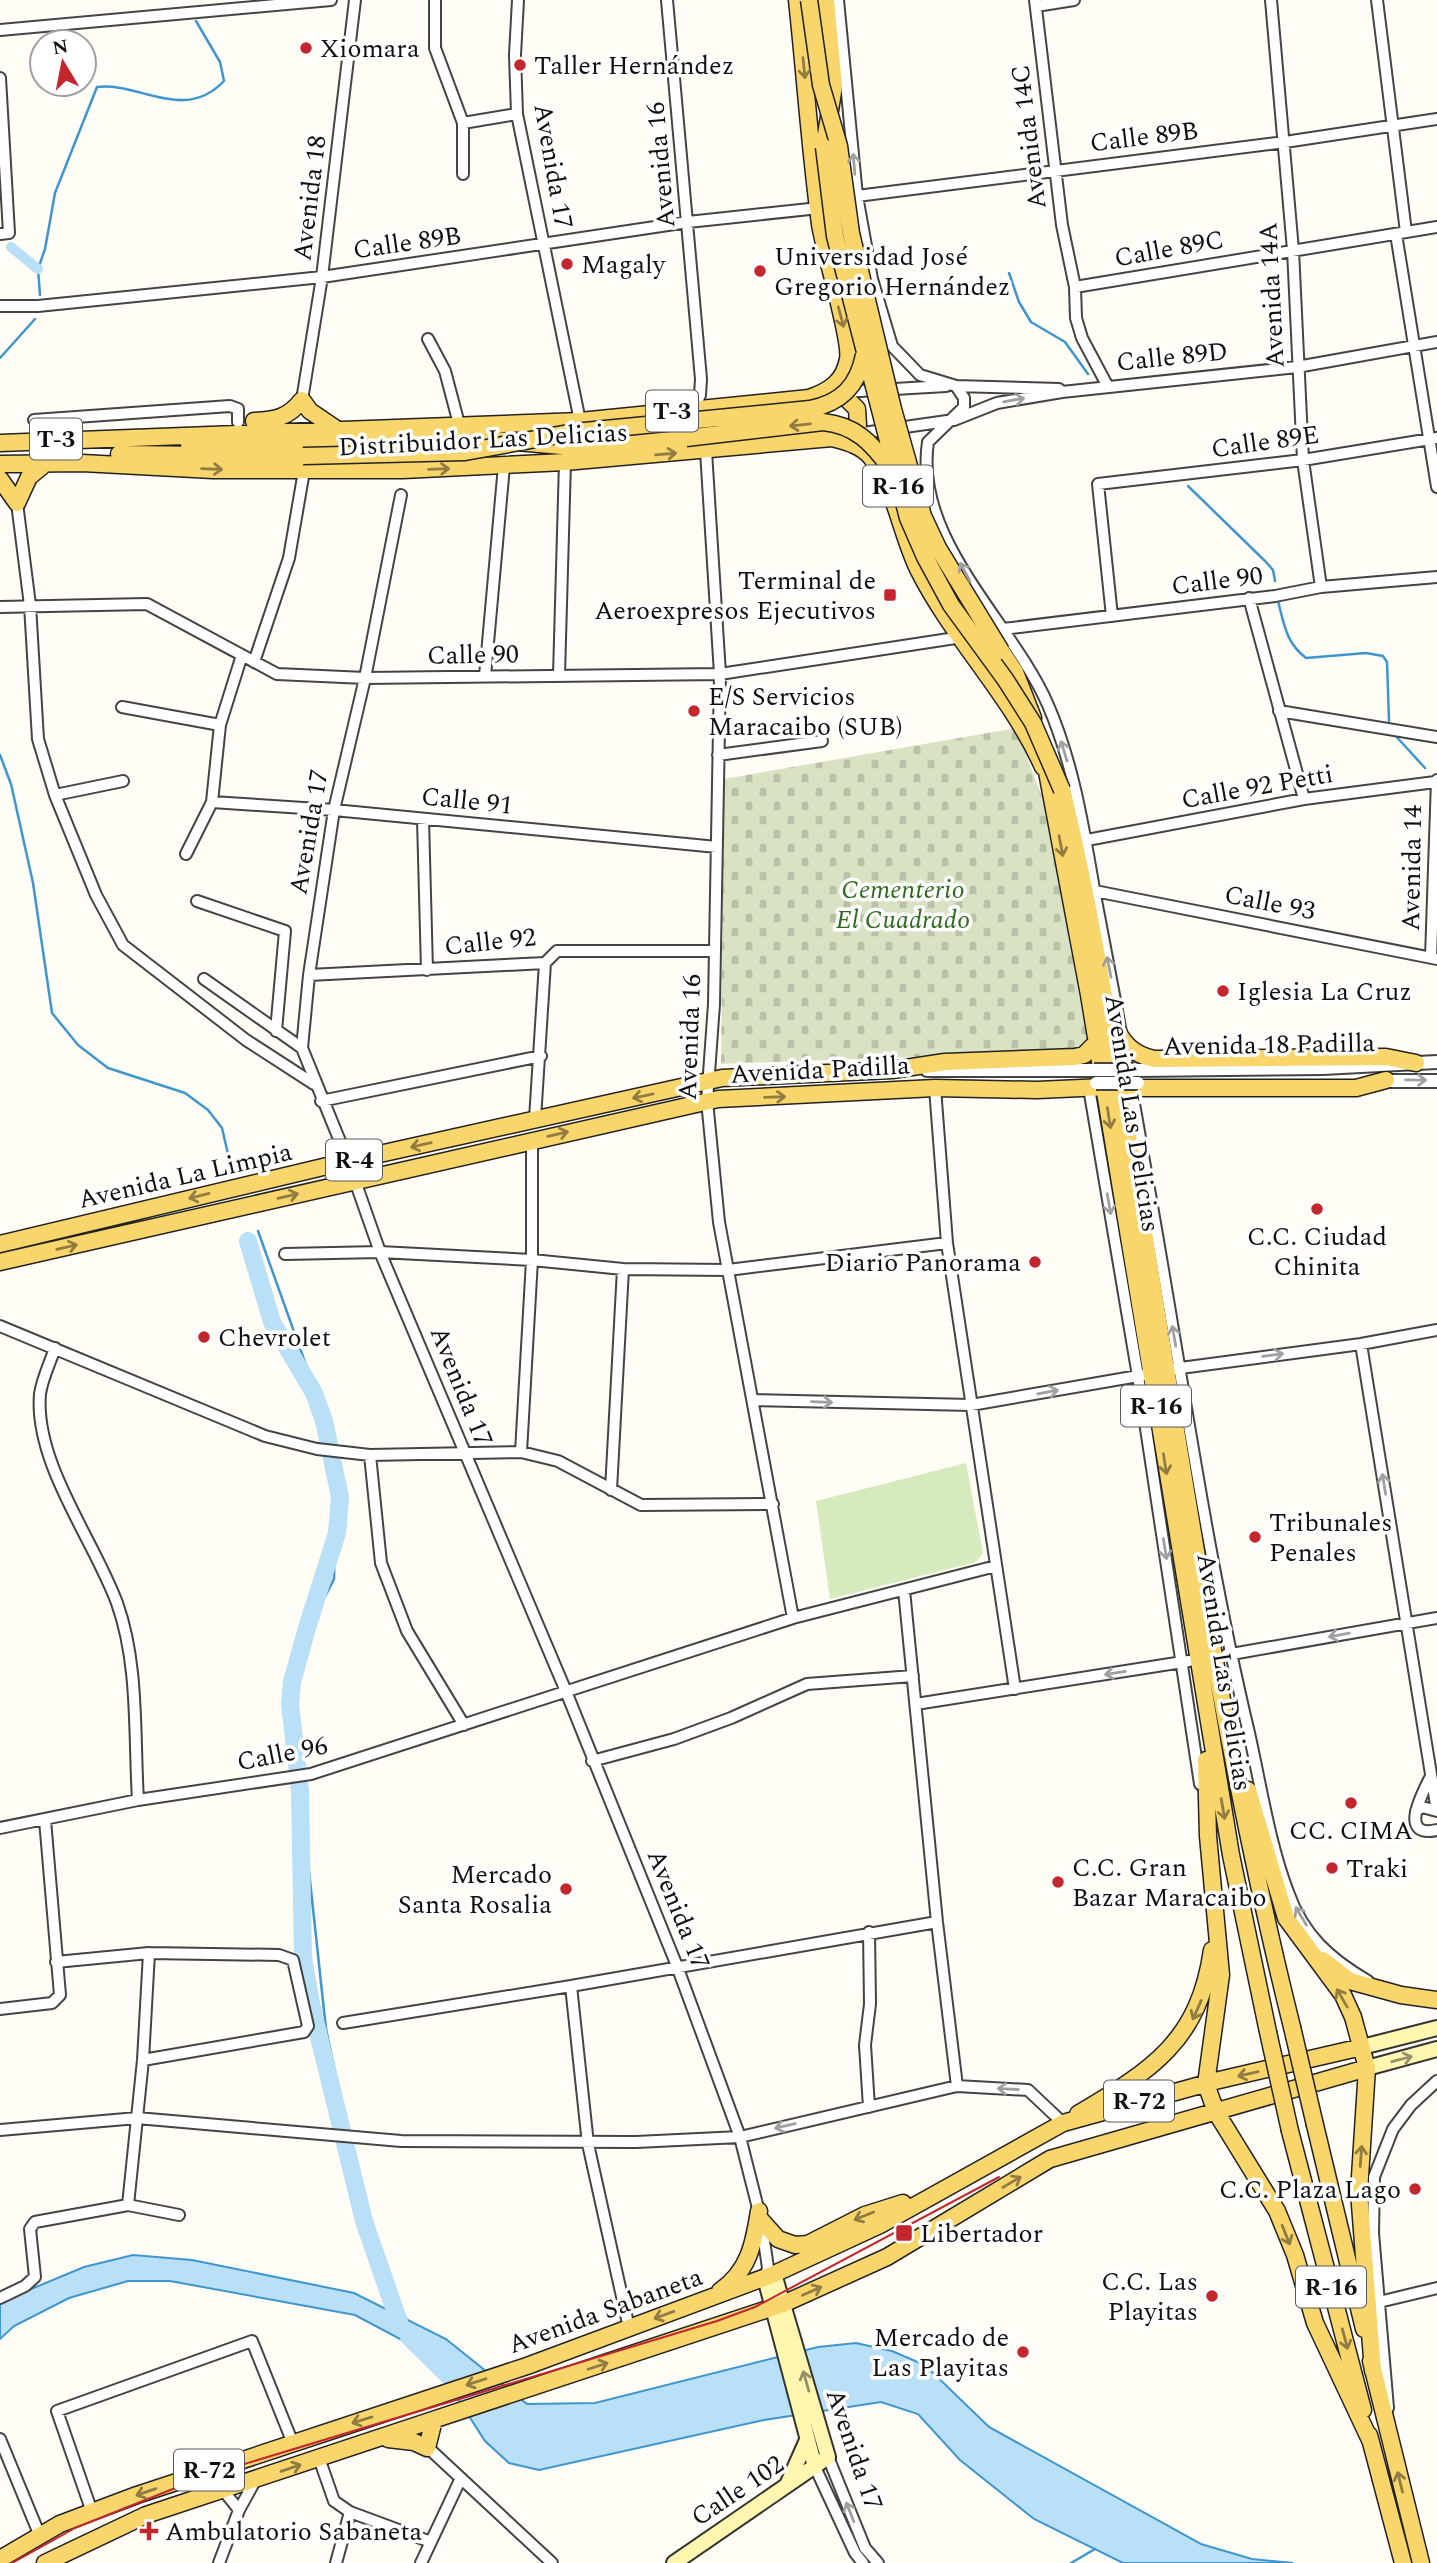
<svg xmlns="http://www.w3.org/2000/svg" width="1437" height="2563" font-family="Spectral,serif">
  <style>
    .cemetery { fill: url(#cemetery-stones) }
    .park { fill: #d5ebbd }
    .water { fill: #b9e0f7; stroke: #3f96cf; stroke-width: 2 }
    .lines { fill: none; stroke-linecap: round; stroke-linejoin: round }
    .stream { stroke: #3f96cf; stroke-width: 2.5 }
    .canal { stroke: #b9e0f7; stroke-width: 10 }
    .river { stroke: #b9e0f7; stroke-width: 18 }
    .minor-casing { stroke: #444; stroke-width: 14 }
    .tertiary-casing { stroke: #444; stroke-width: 16 }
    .secondary-casing { stroke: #333; stroke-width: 18 }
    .primary-casing { stroke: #222; stroke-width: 19 }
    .minor { stroke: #fff; stroke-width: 10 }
    .tertiary { stroke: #fff; stroke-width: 12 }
    .secondary { stroke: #fff6b0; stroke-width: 14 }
    .primary { stroke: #f9d66b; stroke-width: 16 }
    .tram { stroke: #c4262e; stroke-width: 2 }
    .tertiary-bridge-casing { stroke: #444; stroke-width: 16; stroke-linecap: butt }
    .primary-bridge-casing { stroke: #222; stroke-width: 19; stroke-linecap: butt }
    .tertiary-bridge { stroke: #fff; stroke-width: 12 }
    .primary-bridge { stroke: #f9d66b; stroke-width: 16 }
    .oneway { stroke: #917d42 }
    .oneway2 { stroke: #a0a0a0 }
    .oneway3 { stroke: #948f68 }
    .poi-dot { fill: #c4262e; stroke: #fff; stroke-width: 2.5 }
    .labels { text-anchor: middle; stroke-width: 7; stroke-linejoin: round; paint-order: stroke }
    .shield { fill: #fff; stroke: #585858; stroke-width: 2 }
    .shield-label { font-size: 24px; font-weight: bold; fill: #111 }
    .poi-label { font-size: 26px; fill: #111; stroke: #fff; text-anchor: start }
    .street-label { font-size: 26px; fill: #111; stroke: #fff }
    .park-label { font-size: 26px; font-style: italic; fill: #2f6b1f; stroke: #fff }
  </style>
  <defs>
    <pattern id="cemetery-stones" width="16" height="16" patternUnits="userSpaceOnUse" patternTransform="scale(1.75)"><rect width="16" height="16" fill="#d9e3c4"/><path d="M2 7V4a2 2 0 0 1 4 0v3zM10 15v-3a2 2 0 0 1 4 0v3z" fill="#b9c2a7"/></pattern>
  </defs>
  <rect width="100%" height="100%" fill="#fffdf5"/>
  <path class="cemetery" d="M1016,728L1044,802L1089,1050L721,1064L724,779Z"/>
  <path class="park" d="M966,1463L983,1553L976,1562L830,1599L816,1501Z"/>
  <path class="water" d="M133,2255L192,2260L354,2293L446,2339L527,2404L595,2403L818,2347L856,2343L892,2351L925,2365L989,2427L1201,2544L1252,2559L1293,2563H1123L1034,2519L960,2460L918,2414L881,2402L764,2420L539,2470L509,2463L485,2441L445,2379L436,2358L355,2315L170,2281H128L69,2298L14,2326L0,2339V2302L84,2267Z"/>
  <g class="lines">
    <path class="stream" d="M1009,273L1019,302L1031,322L1065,342L1088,374
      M40,295L38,269L45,249L55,193L97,87C140,82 184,123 224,81L220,62L196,21
      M0,358L35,319
      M1188,486L1265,561L1273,570L1275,581
      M1278,601C1284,624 1286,643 1306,658L1366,653L1383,656L1387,662L1389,721
      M1393,733L1425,768
      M0,755L11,784L33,883L52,1013L78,1045L108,1068L185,1093L208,1110L222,1128L231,1167
      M258,1231L336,1449
      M298,1773L288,1670L334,1579L337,1455
      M299,1779L326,2029L348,2133
      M350,2139L382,2265L406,2319
      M1071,2563L1095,2549"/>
    <path class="canal" d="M11,247L38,269"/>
    <path class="river" d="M248,1241L272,1322L314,1393L324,1421L340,1497L337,1533L307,1628L292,1682L290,1704L300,1791L303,1957L311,2004L364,2221L401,2328
      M409,2337L457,2384"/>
    <g class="minor-casing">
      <path id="minor" d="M435,0V48L463,123V174
        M518,0L515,55L517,114L580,421
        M667,0L701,379L700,395L694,409
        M838,0L857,196L872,279L892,346L920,375L956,386L1059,389
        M1035,0L1062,225L1075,287L1076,318L1082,338L1107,385
        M1271,0L1293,250L1303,460L1321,587
        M1377,0L1406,232
        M1036,6L1074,0
        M0,30L331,0
        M0,78L9,233L0,234
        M463,123L517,114
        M857,196L1285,142L1437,119
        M1396,234L1437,487
        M1075,287L1437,227
        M0,306H38L322,277L688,222L819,208
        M428,339L445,371L459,424
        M956,386L964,398V407L928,442C913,540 1012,622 1048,705C1074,765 1084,831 1095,895C1112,984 1129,1072 1144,1161C1179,1352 1204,1545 1249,1733C1261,1786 1269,1842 1288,1892C1303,1935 1330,1959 1368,1981
        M843,392L946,386
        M302,400L322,277L355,0
        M34,420L230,406L238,409V422
        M856,434L954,420L997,403L1062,392L1297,367L1437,342
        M706,451L720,674L714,1004L707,1101L719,1222L793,1618
        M401,495L365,678L334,810L309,975L302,1048L348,1161L380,1252L565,1689L677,1966L740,2137L761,2220L768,2268L765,2278
        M17,503L30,605L38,739L55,795L96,895L123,945L246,1040L314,1084
        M1249,598L1304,799
        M0,607L147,604L277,674L365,678L720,674L962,637
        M1112,616L1098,484L1303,460L1437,438
        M1003,629L1275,596L1321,587L1437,577
        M254,662L289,558L304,471
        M559,675L565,462
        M485,676L504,466
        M122,707L220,725
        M1279,711L1437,737
        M718,755L822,741
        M55,795L123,781
        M212,802L334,810L717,847
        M423,819L427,970
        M1087,840L1304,799L1435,782
        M186,854L212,802L220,725L242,655
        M1095,891L1437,959
        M197,901L285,931L276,1031
        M1431,957L1437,780
        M309,975L545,963L557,951H715
        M204,979L302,1048
        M935,1088L947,1243L1015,1689
        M1089,1088L1138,1376L1200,1784
        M321,1101L541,1056
        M535,1119L545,963
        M285,1254L380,1252L532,1260L623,1269L728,1270L947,1243
        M0,1326L265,1436L317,1449L370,1455L521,1452L558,1461L641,1505L773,1504
        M1361,1344L1437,1811L1422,1807L1416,1811
        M55,1348C50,1363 42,1379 40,1394C34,1463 94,1540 117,1603C139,1664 134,1736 138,1800
        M1173,1369L1361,1344L1437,1330
        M754,1400L971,1405L1144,1375
        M521,1452L532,1260V1140
        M370,1455L381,1563L407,1631L464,1725
        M611,1490L623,1269
        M904,1590L937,1922L957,2086
        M1226,1655L1437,1618
        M916,1704L1189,1661
        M592,1761L674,1739L731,1718L807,1684L913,1676
        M1431,1776C1423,1792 1397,1839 1437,1830
        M0,1828L138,1800L311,1774L793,1618L996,1566
        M869,1932L870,2004L865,2045L869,2107
        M56,1962L149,1953L279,1955L293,1960L308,2026L304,2032L143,2060
        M0,2009L52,2003L60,1995L45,1820
        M343,2023L571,1986
        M0,2130L137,2118L401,2141L636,2142L740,2137L957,2086L1028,2090L1063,2123
        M128,2205L179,2215
        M0,2298L25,2286L35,2277L30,2229L35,2222L128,2205L143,2060L149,1953
        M1379,2302L1437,2288
        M629,2328L588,2144L571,1986L937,1922
        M1388,2408L1373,2233L1374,2177L1393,2129L1411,2105L1437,2081
        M0,2439L40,2536
        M423,2443L552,2563
        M828,2457L865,2548L878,2563
        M319,2458L334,2501L350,2512
        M815,2467L855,2553L863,2563
        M223,2490L239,2510
        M92,2512L57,2411L252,2341L292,2441
        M219,2563L239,2510L256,2479
        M336,2563L350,2512L431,2542
        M421,2563L461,2478"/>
    </g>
    <g class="tertiary-casing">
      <path id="tertiary" d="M927,1070H1094
        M1136,1070L1323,1068L1437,1062
        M1378,1081H1437"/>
    </g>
    <g class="secondary-casing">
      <path id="secondary" d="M1362,2047L1437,2028
        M1367,2068L1437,2049
        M765,2278L815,2467
        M787,2485L807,2440
        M674,2563L828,2457L774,2274"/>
    </g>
    <g class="primary-casing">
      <path id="primary" d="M824,147L834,86L826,0
        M830,394L847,399L857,409L858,425L841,435
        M254,421C275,420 288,418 302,400L310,411L335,428
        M0,443L580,421L809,398C829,391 844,382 848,359C852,340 824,252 820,224C810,150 805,74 797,0
        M189,444L462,437L573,447L686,438
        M119,454L303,456
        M0,464L82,463L213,470H403L565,462L832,438C846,442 860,445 870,456C894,484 901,534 918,569C953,639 1011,695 1043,767
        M0,479L17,503
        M17,503L29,477L46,463
        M1001,651L1015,672L1033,718
        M1044,756L1089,995L1231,1855L1268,2032
        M1062,790C1089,898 1106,1009 1125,1119C1177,1422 1217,1728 1292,2027
        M1112,1021C1122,1042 1131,1054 1154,1059L1386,1057L1416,1063
        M1123,1088H1356L1386,1080
        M0,1244L348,1161L722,1078L892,1070L945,1062L1075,1057L1084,1055L1096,1043
        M0,1262L718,1099L935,1088L1037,1090L1104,1087
        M1206,1760L1208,1836L1221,1975L1206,2084L1216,2112L1277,2211L1295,2255L1315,2323L1371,2442
        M1248,1790L1286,1918L1343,1995L1353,2017L1367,2068L1359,2192L1373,2371
        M1323,1960L1350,1981L1401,1995L1437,2000
        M1078,2114C1152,2070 1199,2041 1212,1950
        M1315,2125L1364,2329
        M1290,2131L1363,2410
        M761,2220L778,2239L795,2245L808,2244L865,2215L903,2203
        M720,2291C749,2271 754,2243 759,2211
        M1371,2361L1421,2563
        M1369,2435L1403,2563
        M388,2439L414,2442L427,2448L434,2420
        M0,2559L60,2524L137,2495L527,2366L774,2274L880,2225L1063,2123L1215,2081L1362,2047
        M45,2563L146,2515L783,2304L887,2257L1050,2159L1367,2068"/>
    </g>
    <use href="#minor" class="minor"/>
    <use href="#tertiary" class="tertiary"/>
    <use href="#secondary" class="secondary"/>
    <use href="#primary" class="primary"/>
    <path class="tram" d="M12,2563L75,2528L208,2475L717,2321L755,2307L999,2177"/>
    <g class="tertiary-bridge-casing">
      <path id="tertiary-bridge" d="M1094,1070H1136
        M1096,1083H1138"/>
    </g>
    <g class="primary-bridge-casing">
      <path id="primary-bridge" d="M809,0L821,85L839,146L851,233L893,409L923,516L938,548L1001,651
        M824,147L835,236L908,518L925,557L951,605L1005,679L1033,723L1062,790
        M686,438L823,422C855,425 872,443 890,468
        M303,456L465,452L574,432L810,409C841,403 858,386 864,355
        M1292,2027L1315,2125
        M1268,2032L1290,2131"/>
    </g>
    <use href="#tertiary-bridge" class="tertiary-bridge"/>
    <use href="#primary-bridge" class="primary-bridge"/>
  </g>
  <defs><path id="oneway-shaft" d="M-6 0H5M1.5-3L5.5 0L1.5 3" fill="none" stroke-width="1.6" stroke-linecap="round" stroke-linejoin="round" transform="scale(1.75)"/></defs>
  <g class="oneway">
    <use href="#oneway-shaft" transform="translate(804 68) rotate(84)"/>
    <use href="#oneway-shaft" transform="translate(841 317) rotate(75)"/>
    <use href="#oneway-shaft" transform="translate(800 425) rotate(174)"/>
    <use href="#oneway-shaft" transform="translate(666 454) rotate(-5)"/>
    <use href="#oneway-shaft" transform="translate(212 469) rotate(2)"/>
    <use href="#oneway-shaft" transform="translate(439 469) rotate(-2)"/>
    <use href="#oneway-shaft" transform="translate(1061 846) rotate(79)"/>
    <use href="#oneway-shaft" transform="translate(643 1096) rotate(168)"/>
    <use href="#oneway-shaft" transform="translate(775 1097) rotate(-2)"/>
    <use href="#oneway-shaft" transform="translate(1109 1118) rotate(81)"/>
    <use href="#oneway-shaft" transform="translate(558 1134) rotate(-13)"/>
    <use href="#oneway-shaft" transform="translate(421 1145) rotate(167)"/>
    <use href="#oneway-shaft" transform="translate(199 1196) rotate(166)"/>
    <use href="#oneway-shaft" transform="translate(288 1196) rotate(-13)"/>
    <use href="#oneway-shaft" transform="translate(67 1247) rotate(-13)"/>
    <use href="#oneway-shaft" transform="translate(1165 1464) rotate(81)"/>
    <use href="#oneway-shaft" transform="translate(1223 1809) rotate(80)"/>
    <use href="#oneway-shaft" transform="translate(1342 1998) rotate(-120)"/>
    <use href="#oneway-shaft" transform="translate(1197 2010) rotate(114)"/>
    <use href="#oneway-shaft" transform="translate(1248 2074) rotate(167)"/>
    <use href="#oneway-shaft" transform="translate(1361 2156) rotate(-86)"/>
    <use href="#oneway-shaft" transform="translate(1012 2182) rotate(-31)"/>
    <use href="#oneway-shaft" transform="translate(864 2216) rotate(158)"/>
    <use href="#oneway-shaft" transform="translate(1286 2235) rotate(68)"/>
    <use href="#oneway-shaft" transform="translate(812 2291) rotate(-24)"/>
    <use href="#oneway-shaft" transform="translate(664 2315) rotate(160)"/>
    <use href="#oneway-shaft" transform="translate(1345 2339) rotate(75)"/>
    <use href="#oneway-shaft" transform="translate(598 2366) rotate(-18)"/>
    <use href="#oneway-shaft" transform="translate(476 2382) rotate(162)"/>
    <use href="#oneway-shaft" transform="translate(362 2420) rotate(163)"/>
    <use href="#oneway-shaft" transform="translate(291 2468) rotate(-19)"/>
    <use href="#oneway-shaft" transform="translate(1400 2482) rotate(-104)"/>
    <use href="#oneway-shaft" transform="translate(146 2492) rotate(161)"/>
  </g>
  <g class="oneway2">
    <use href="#oneway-shaft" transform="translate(854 164) rotate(-95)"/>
    <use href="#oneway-shaft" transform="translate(1014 400) rotate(-10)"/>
    <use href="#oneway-shaft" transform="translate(965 572) rotate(-118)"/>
    <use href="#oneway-shaft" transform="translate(1064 751) rotate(-107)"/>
    <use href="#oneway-shaft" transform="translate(1109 967) rotate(-101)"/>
    <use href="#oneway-shaft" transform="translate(1416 1080) rotate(1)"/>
    <use href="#oneway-shaft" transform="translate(1109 1204) rotate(80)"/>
    <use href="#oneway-shaft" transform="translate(1174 1336) rotate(-100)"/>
    <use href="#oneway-shaft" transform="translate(1273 1355) rotate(-8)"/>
    <use href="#oneway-shaft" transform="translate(1048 1392) rotate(-10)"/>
    <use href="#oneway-shaft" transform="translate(822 1402) rotate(2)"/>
    <use href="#oneway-shaft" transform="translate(1384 1484) rotate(-99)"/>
    <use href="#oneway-shaft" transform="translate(1165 1549) rotate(81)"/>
    <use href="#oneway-shaft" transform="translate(1339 1635) rotate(170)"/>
    <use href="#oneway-shaft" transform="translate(1115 1673) rotate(171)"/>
    <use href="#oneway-shaft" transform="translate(1301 1916) rotate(-121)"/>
    <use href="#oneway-shaft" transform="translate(1008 2089) rotate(-177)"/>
    <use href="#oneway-shaft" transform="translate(785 2126) rotate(167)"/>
    <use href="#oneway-shaft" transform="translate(850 2512) rotate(-112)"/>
  </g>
  <g class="oneway3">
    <use href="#oneway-shaft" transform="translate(1402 2059) rotate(-15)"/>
    <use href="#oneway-shaft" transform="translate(806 2381) rotate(-106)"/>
  </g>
  <g class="poi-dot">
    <circle cx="306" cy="48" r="7"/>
    <circle cx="520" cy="65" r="7"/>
    <circle cx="567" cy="264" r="7"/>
    <circle cx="760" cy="271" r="7"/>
    <rect x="883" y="588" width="14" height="14" rx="3.5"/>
    <circle cx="694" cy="711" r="7"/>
    <circle cx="1223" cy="991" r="7"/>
    <circle cx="1317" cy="1209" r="7"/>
    <circle cx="1035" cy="1262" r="7"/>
    <circle cx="204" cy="1337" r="7"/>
    <circle cx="1255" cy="1537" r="7"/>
    <circle cx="1351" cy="1803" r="7"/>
    <circle cx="1332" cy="1868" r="7"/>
    <circle cx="1058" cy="1882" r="7"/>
    <circle cx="566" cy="1889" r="7"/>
    <circle cx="1415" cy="2189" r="7"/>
    <rect x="895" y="2224" width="18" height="18" rx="3.5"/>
    <circle cx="1212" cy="2296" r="7"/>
    <circle cx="1023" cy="2352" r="7"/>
    <path d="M145.5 2520.5h7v7h7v7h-7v7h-7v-7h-7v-7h7z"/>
  </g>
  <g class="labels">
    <g class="shield">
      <rect x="646" y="390.5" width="52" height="41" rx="5"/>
      <rect x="30" y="418.5" width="52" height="41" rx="5"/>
      <rect x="863" y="465.5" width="70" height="41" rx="5"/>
      <rect x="326" y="1139.5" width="56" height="41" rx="5"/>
      <rect x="1121" y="1385.5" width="70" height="41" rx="5"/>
      <rect x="1104" y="2080.5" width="70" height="41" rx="5"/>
      <rect x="1296" y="2266.5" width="70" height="41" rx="5"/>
      <rect x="174" y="2449.5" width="70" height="41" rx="5"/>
    </g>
    <g class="shield-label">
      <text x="672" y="419">T-3</text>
      <text x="56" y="447">T-3</text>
      <text x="898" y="494">R-16</text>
      <text x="354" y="1168">R-4</text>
      <text x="1156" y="1414">R-16</text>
      <text x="1139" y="2109">R-72</text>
      <text x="1331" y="2295">R-16</text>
      <text x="209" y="2478">R-72</text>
    </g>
    <g class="poi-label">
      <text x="320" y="57">Xiomara</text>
      <text x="534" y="74">Taller Hernández</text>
      <text x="774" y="265">Universidad José<tspan x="774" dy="30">Gregorio Hernández</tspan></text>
      <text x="581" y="273">Magaly</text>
      <text x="876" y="589" text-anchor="end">Terminal de<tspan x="876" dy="30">Aeroexpresos Ejecutivos</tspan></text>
      <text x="708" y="705">E/S Servicios<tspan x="708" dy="30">Maracaibo (SUB)</tspan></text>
      <text x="1237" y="1000">Iglesia La Cruz</text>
      <text x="1317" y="1245" text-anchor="middle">C.C. Ciudad<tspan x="1317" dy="30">Chinita</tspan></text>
      <text x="1021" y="1271" text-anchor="end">Diario Panorama</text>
      <text x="218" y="1346">Chevrolet</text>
      <text x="1269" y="1531">Tribunales<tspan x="1269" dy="30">Penales</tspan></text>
      <text x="1351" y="1839" text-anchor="middle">CC. CIMA</text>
      <text x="1072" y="1876">C.C. Gran<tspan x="1072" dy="30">Bazar Maracaibo</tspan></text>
      <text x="1346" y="1877">Traki</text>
      <text x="552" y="1883" text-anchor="end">Mercado<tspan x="552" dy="30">Santa Rosalia</tspan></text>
      <text x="1401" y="2198" text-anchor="end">C.C. Plaza Lago</text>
      <text x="920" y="2242">Libertador</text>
      <text x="1198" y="2290" text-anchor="end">C.C. Las<tspan x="1198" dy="30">Playitas</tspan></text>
      <text x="1009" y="2346" text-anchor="end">Mercado de<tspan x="1009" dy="30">Las Playitas</tspan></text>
      <text x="165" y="2540">Ambulatorio Sabaneta</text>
    </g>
    <g class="street-label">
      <text transform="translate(1144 136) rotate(-7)" y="9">Calle 89B</text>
      <text transform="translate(1028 137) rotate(-97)" y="9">Avenida 14C</text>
      <text transform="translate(660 165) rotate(-95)" y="9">Avenida 16</text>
      <text transform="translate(554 166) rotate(80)" y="9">Avenida 17</text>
      <text transform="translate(309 198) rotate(-83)" y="9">Avenida 18</text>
      <text transform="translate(407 242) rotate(-8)" y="9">Calle 89B</text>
      <text transform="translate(1169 248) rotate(-10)" y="9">Calle 89C</text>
      <text transform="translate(1271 295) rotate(-93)" y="9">Avenida 14A</text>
      <text transform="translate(1172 356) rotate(-6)" y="9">Calle 89D</text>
      <text transform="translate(483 439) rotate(-3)" y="9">Distribuidor Las Delicias</text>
      <text transform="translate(1265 441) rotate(-8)" y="9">Calle 89E</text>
      <text transform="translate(1217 580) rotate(-7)" y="9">Calle 90</text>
      <text transform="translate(473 654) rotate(-1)" y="9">Calle 90</text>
      <text transform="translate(1257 786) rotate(-10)" y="9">Calle 92 Petti</text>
      <text transform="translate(467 800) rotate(6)" y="9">Calle 91</text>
      <text transform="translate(308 832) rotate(-80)" y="9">Avenida 17</text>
      <text transform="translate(1411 868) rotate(-89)" y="9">Avenida 14</text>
      <text transform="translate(1270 902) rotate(11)" y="9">Calle 93</text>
      <text transform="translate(490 941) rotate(-6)" y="9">Calle 92</text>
      <text transform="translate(689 1037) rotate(-88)" y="9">Avenida 16</text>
      <text transform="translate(1269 1044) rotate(-1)" y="9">Avenida 18 Padilla</text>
      <text transform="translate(820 1069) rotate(-3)" y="9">Avenida Padilla</text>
      <text transform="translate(1133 1113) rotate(81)" y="9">Avenida Las Delicias</text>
      <text transform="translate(185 1175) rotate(-13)" y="9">Avenida La Limpia</text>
      <text transform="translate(462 1386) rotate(68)" y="9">Avenida 17</text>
      <text transform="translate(1225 1672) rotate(81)" y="9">Avenida Las Delicias</text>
      <text transform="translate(282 1753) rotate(-11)" y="9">Calle 96</text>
      <text transform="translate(679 1909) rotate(68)" y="9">Avenida 17</text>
      <text transform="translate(605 2310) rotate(-20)" y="9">Avenida Sabaneta</text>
      <text transform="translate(855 2449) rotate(71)" y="9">Avenida 17</text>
      <text transform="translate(737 2490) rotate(-34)" y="9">Calle 102</text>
    </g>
    <g class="park-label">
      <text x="903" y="898">Cementerio<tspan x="903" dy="30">El Cuadrado</tspan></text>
    </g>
  </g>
  <g transform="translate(63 63) rotate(350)"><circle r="33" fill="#ffffff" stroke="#a0a0a0" stroke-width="2"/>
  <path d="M0-5L12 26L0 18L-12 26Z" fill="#c4262e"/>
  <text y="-10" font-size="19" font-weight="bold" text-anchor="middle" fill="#111111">N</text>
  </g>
</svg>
